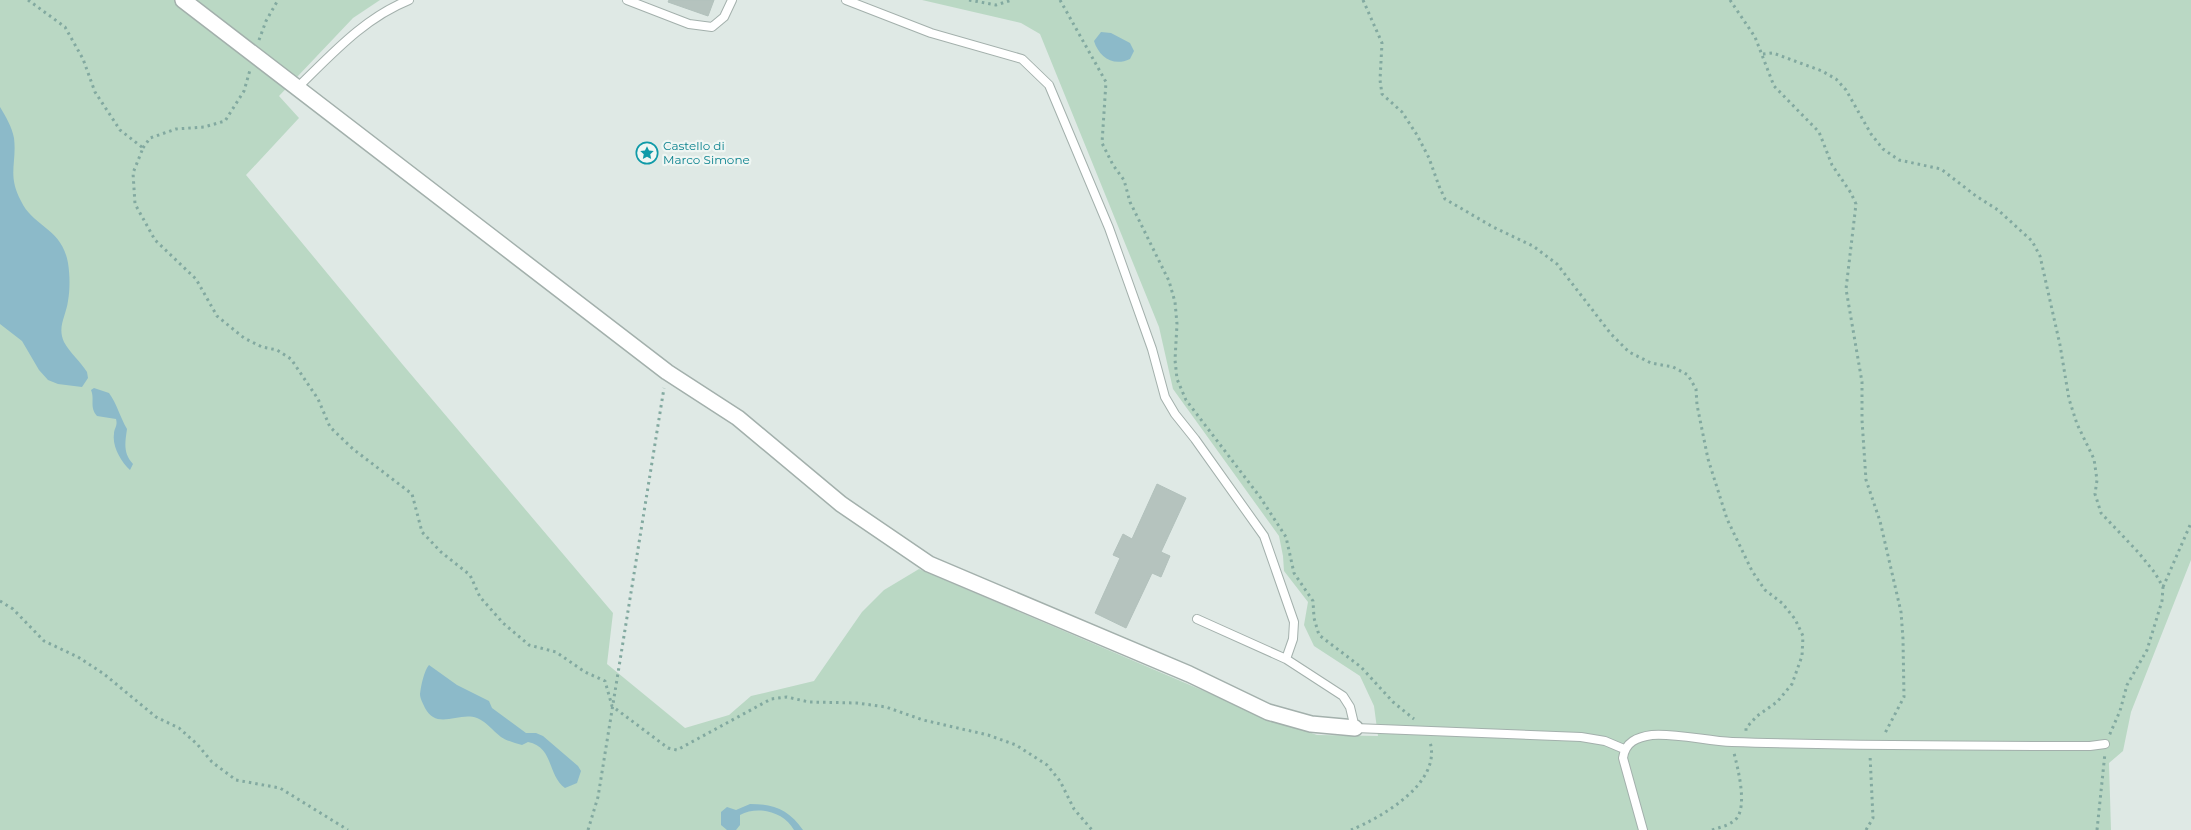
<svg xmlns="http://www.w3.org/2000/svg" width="2191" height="830" font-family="Montserrat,sans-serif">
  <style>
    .green { fill: #bad8c4 }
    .water { fill: #8cbac9 }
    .building { fill: #b5c3be; stroke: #b2c1bc }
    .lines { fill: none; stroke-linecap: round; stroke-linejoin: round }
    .service-casing { stroke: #a3b0ac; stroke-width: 10 }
    .minor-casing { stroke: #a3b0ac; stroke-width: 18 }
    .path { stroke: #82a9a0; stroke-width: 3; stroke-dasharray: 2.5 4; stroke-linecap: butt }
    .service { stroke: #fff; stroke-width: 8 }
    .minor { stroke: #fff; stroke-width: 15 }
    .labels { text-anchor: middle; stroke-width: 4.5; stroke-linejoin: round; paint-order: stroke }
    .culture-label { font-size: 12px; fill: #0d838f; stroke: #eff6f3; text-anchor: start }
  </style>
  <rect width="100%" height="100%" fill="#dfe9e5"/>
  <path class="green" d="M0,0H380L353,18L279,96L299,118L246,175L403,365L613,613L607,664L685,728L729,715L751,696L814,681L862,612L884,590L919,569L1260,715L1317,735L1378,736L1374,706L1360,676L1314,646L1304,625L1308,602L1284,571L1283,556L1279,536L1173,389L1159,327L1040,34L1021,23L922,0H2191V560L2131,712L2123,751L2109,763L2111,830H0Z"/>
  <path class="water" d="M1101,32L1111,33L1130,43L1134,51L1130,59C1113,67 1099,57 1094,41Z
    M0,107C6,117 12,127 14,138C17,163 7,175 21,201C33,227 62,228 68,263C70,276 70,289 68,301C66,316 57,327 64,342C70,353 80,361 87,372L88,378L82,387L58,384L48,380L39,370L22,341L0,324Z
    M94,388L109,393C117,404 120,417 127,429C125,443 123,453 133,464L130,470C121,462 112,446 114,434C114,428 118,426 116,419L97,416C89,407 95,399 91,390Z
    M429,665L457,685L489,701L492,708L526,733H536L543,736L578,766L581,771L577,783L565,788C547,775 554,747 528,742L522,745C515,743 507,741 501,737C492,730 487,722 477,718C459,711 437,731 425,708C423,703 420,699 420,694C421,685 424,671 429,665Z
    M750,804C774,804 789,810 803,830H794C784,812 758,805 740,815V825L736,830H727L721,825V812L727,807L736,810Z"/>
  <path class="building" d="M669,0H714L708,16L668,2Z
    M1157,484L1186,498L1161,552L1170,556L1161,577L1152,573L1126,628L1095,613L1120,558L1113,555L1123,534L1132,539Z"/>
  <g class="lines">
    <g class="service-casing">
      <path id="service" d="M627,0L689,24L712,27L724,17L732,0
        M846,0L931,33L1022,59L1049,85L1109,228L1152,349L1165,397L1175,414L1195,439L1264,536L1294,622L1293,639L1286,659
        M298,87C332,54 364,18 409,0
        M1197,619L1286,659L1343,696L1350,707L1355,728L1581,737L1605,741L1624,749
        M1643,830L1623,758C1625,742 1637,737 1652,735C1675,733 1708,741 1732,742C1851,746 1971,746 2090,746L2105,744"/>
    </g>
    <g class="minor-casing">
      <path id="minor" d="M183,0L667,372L738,418L841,504L929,564L1189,674L1268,712L1311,724L1355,728"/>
    </g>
    <path class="path" d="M28,0L65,27L83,59L95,92L120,130L143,148L133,173L135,204L155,240L196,279L217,316L244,338L262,347L277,350L291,359L318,399L330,427L353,449L412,494L422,532L441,552L470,575L480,597L503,623L529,645L556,652L585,672L605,681L612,706L668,748L677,750L771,699L787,697L809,702L857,703L886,707L923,720L988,735L1016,745L1047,765L1060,781L1074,809L1092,830
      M969,0L996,5L1012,0
      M1060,0L1106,82L1102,143L1113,165L1124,180L1130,202L1169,281L1175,302L1177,324L1175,360L1177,379L1186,400L1260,497L1286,537L1294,573L1313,601L1314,618L1319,635L1361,667L1393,702L1414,719
      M1363,0L1382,43L1380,80L1382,94L1402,112L1417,135L1429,158L1439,186L1445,199L1493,227L1533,246L1557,264L1611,334L1629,352L1651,363L1673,367L1688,375L1696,389L1697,405L1708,459L1727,519L1752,571L1765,590L1782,603L1795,619L1803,636L1802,656L1792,684L1777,702L1757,716L1746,728V733
      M1730,0L1755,37L1774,86L1819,132L1832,165L1851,193L1856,204L1846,289L1862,382V420L1866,480L1880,521L1901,612L1903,639L1904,697L1884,735
      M259,40L266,21L278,0
      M1763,54L1773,53L1822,71L1836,79L1846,90L1871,134L1883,149L1899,160L1941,169L1976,196L1998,210L2032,241L2040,256L2060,345L2069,399L2077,424L2094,459L2097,480L2095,494L2101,513L2138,552L2155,573L2163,587L2162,601L2147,650L2127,685L2120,711L2109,736
      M143,148L150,138L176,129L204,127L225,121L244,91L250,70
      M2163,587L2191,523
      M0,601L13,609L44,641L78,657L104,674L156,717L179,728L197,744L212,762L236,780L280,788L348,830
      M588,830L598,797L664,388
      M1351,830C1382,817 1442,783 1430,742
      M1712,830C1721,827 1731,825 1737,818C1747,804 1738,769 1734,753
      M1866,830L1873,818L1870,755
      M2097,830L2105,753"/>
    <use href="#service" class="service"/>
    <use href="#minor" class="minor"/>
  </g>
  <defs>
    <g id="sight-ring" transform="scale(1.125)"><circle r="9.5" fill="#eff6f3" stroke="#0f9aa8" stroke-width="1.5"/><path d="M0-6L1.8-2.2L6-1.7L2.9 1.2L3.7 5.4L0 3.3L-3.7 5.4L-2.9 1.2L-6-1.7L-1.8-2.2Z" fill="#0f9aa8"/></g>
  </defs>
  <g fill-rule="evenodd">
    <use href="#sight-ring" x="647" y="153"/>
  </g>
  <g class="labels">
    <g class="culture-label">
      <text x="663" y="150">Castello di<tspan x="663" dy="14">Marco Simone</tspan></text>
    </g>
  </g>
</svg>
